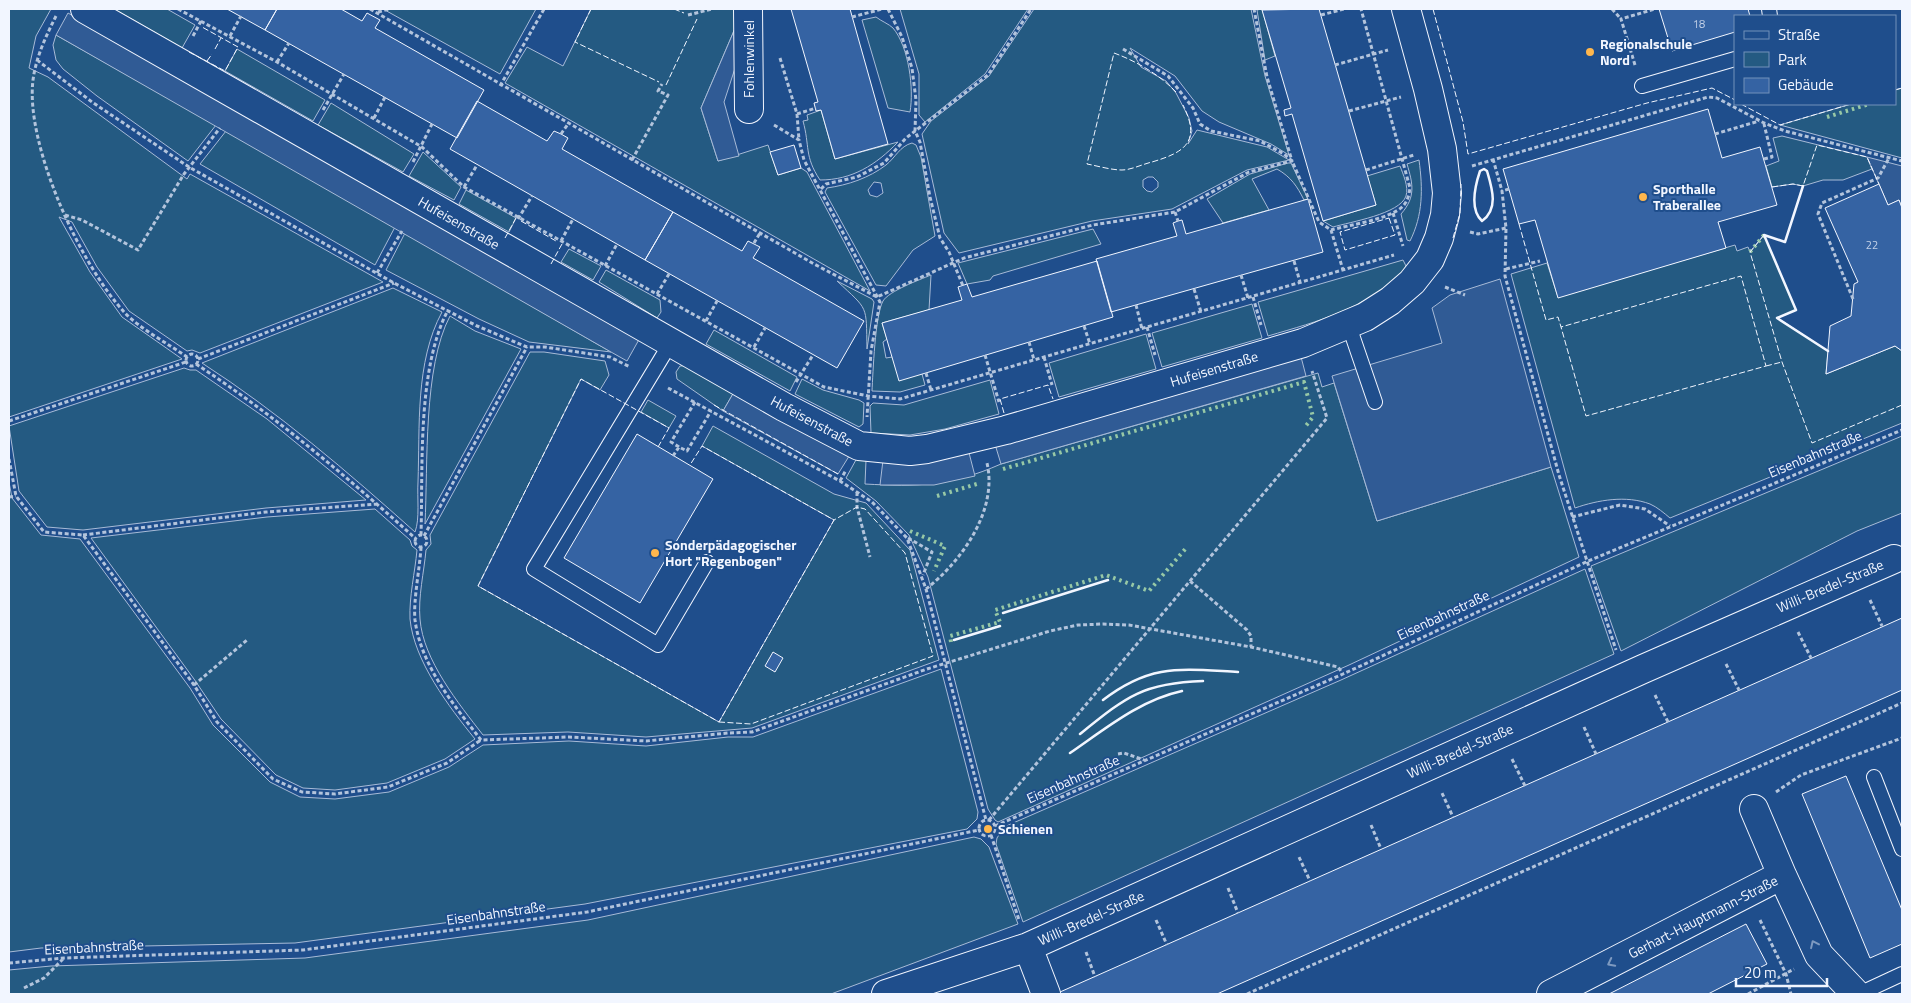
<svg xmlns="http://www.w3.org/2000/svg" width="1911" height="1003" font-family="'Titillium Web',sans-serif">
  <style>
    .green { fill: #245a82; stroke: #a8bbd7; fill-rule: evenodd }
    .parking { fill: #305b95; stroke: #a8bbd7 }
    .building { fill: #3563a3; stroke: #f2f6ff }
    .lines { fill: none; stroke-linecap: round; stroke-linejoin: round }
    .lane-casing { stroke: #f2f6ff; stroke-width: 16 }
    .street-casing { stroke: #f2f6ff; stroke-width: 30 }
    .path { stroke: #b3c4dc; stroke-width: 3; stroke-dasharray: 4 2.5; stroke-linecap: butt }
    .lane { stroke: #1f4e8c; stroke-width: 14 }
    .street { stroke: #1f4e8c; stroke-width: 28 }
    .hedge { stroke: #97c8a6; stroke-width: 4; stroke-dasharray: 2.5 4; stroke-linecap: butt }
    .fence { stroke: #f2f6ff; stroke-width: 1; stroke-dasharray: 6 2.5; stroke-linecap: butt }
    .wall { stroke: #f2f6ff; stroke-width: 2.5 }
    .oneway { stroke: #7e9ac0 }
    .poi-dot { fill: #ffb74d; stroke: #1f4e8c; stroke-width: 2 }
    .labels { text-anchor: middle; stroke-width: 4; stroke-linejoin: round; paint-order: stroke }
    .number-label { font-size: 11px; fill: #c3d1e8 }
    .poi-label { font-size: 14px; font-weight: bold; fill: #f2f6ff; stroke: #1f4e8c; text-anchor: start }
    .street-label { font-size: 14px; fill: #f2f6ff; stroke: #1f4e8c }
  </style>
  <rect width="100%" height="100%" fill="#1f4e8c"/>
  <path class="green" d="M9,9H51L36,36L29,68L48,77L187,179L190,174L383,282L200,353L192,350L187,351L129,311L97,267L72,222L59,217L90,272L122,317L182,359L9,417Z
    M114,9H167L195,25L182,48Z
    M383,9H536L500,74Z
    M591,9H736L739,19L701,108L718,161L768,145L778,175L801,168L807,172L870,291L505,83L527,47L563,66Z
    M900,9H1028L985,74L925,122L919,115V74Z
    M1034,9H1251L1265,76L1289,155L1271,144L1219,122L1202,111L1175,76L1130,48L1141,67L1166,81L1176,93L1189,118L1192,131L1188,144L1197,130L1267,147L1289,160L1247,170L1172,209L1092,221L959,253L944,233L922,134L931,121L989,76ZM1148,177H1153L1158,182V187L1152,192L1147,191L1143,187V180Z
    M1262,9L1275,56L1265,60L1257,10Z
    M876,17C881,21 889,24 893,28C909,47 914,89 910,112L888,108L862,20Z
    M56,35L216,125L188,161L97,96L63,69L56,60L53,45Z
    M237,49L325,100L313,121L225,71Z
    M1902,88V158L1780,125L1851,104H1895V90Z
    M331,103L414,154L403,172L318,125Z
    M821,110L835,159L898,142C876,165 852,180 820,180C804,156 810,146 803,121L808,120L807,115Z
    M226,131L395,227L375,265L200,164Z
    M1782,136L1867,157L1872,169L1843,180H1823L1803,186L1793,184L1772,187L1766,166L1779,161L1773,138Z
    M912,143L916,145L921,157L935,236L913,250L886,286L876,285L825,192L827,188C848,185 869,178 886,165C895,158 900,146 912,143ZM874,182L881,183L883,193L877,197L870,195L868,190Z
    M423,152L461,187L454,200L409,176Z
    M1419,160C1423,189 1423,215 1410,241L1407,240L1401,214C1416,197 1413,184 1407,164Z
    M1288,163H1291L1308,199L1304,200C1297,186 1291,177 1277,169L1252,179L1269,210L1223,223L1207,199L1250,174Z
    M1400,166C1403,174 1409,187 1406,196C1400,214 1350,222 1333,227L1323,221L1376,205L1367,176Z
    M466,190L516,218L509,232L459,204Z
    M1093,229L1101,244L993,276L990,280L967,284L958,263Z
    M405,233L611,352L529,342L479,319L386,270Z
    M1764,235L1796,310L1778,318L1828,351L1826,374L1895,346L1902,351V423L1670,518C1664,513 1657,507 1650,504C1626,495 1598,500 1575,508L1511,274L1547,263L1558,297L1735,245L1737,251L1748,247L1750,252Z
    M569,249L601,266L593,280L561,262Z
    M1403,260L1406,266L1405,270C1366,309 1319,321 1268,336L1258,302Z
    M606,270L660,300L661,312L657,318L599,282Z
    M931,275L929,310L882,323L887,339L883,342L886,358L892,357L922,374L925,385L900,392L872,391C873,373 875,315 883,301C889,291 919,280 931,275Z
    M837,281L872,299L874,302L867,349C866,304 869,311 837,281Z
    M393,288L442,312C415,362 420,427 418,482C417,497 420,519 415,532C348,472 278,412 202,363Z
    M1252,304L1262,338L1162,367L1152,333Z
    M450,316L475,331L521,349L425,524C428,465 423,367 450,316Z
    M714,330L797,377L790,391L706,344Z
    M1146,334L1156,369L1059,397L1049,363Z
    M530,352H544L605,361L609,375L600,390L581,379L478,586L719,722L834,520L702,446L713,426L834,494L866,503L910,550L939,660L752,728L646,737L568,732L483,735C459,704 423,660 420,619C418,597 424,572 426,550L431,544L430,535Z
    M693,365L734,392L723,411L677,379L676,372L680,366Z
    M184,368L190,370H196L267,419L366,500L266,508L83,530L47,527L19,491L9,426Z
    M1318,373L1322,387L1334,383L1377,521L1551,467L1579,557L1349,665L998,822L995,820L988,809L928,577L909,535L876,501L846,478L857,458L866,460L865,484C918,487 951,486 1001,464Z
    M802,379L823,390L859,400L864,403L863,424L859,427L795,394Z
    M990,380L999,414L945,429L910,435L871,433L870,406L873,403L904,405Z
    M648,400L676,416L669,428L641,412Z
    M1902,436V513L1857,531L1621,651L1591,566Z
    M9,482L12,498L41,535L80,539L190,688L213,725L270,782L300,797L335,799L389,792L449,767L483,745L569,741L646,746L728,737H753L941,669L978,812L977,819L967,829L585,904L295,943L41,948L9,952Z
    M375,509L410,540L412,546L417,550C415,572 409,597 410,619C414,661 449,707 475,739L445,759L387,783L335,790L303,788L276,775L221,719L194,679L91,538L267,517Z
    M1585,569L1614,654L1023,922L996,844L997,838L1004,827L1341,680Z
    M974,837L981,839L989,847L1018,924L831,994H9V970L51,966L305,958L588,920Z"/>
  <path class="parking" d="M68,13L641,336L627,361L611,352L56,35Z
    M739,19L740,53L724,102L739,156L718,161L701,108Z
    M1867,157L1902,166V208L1899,200L1888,205Z
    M1500,279L1551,467L1377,521L1332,376L1442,343L1432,308L1450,295Z
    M1300,353L1306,376L1001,464L994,441Z
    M734,392L851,453L838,474L723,411Z
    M968,449L975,476L934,485H880L883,460Z"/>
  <path class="building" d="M227,9H277L265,30Z
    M277,9H341L362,21L367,13L380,20L375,28L484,90L457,138L265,30Z
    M791,9H850L888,144L835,159L821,110L816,111L814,103L818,102Z
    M1319,9L1376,205L1323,221L1292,114L1285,116L1284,110L1291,108L1262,10Z
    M1659,9H1748L1750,16H1735V32L1672,51Z
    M477,101L547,141L554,131L561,134L568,138L562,149L673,212L645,260L450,149Z
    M1708,109L1722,158L1760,147L1777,205L1718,222L1726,248L1558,298L1535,220L1519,224L1503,169Z
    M794,145L801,168L778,175L770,152Z
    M1879,184L1888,205L1899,200L1902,208V351L1895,346L1826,374L1830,326L1851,316L1854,284L1858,282L1825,208Z
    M1308,199L1323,252L1111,312L1096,259L1177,236L1173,223L1178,221L1182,220L1186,234Z
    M673,212L742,251L748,241L760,247L753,258L864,321L837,368L645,260Z
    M1097,261L1113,317L899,381L882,323L962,300L958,287L967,284L972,297Z
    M637,434L713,479L640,603L564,558Z
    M1902,618V690L1217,994H1060V992Z
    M773,652L783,658L775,672L765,666Z
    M1846,776L1902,910V944L1870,958L1802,794Z
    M1746,924L1767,964L1708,994H1609Z"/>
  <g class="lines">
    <g class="lane-casing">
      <path id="lane" d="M1769,9L1770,16
        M1642,86L1735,59
        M1349,326L1375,402
        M670,344L534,569L658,645L707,562
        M1874,777L1902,849
        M1859,994L1902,974"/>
    </g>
    <g class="street-casing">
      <path id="street" d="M85,9L784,407L859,446L910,451L927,449L1006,430L1303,343L1365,317L1390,301L1412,282L1430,259L1439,238L1445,215L1447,193L1442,149L1428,89L1406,9
        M748,9L749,109
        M1754,809L1782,875
        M1028,947L1046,994
        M886,994L1028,947L1643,669L1894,559
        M1551,994L1782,875L1819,955L1856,994"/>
    </g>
    <path class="path" d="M178,9L277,62L422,147L464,187L824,387L868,396L900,399L1394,255
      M370,9L814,264L877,297L964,258L1093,225L1175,212L1249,172L1292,161L1267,77L1254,9
      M888,9L902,37L912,68L916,100L915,131L920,142L930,197L940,238L949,252L963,286
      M1612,9L1621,19
      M378,12L389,9
      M688,15L712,9
      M1321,15L1344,9
      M56,16C46,36 36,57 33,80C25,145 81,266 125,313C139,328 170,345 187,357
      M852,17L882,9
      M193,36L201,21
      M230,36L241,16
      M1123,49L1168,76L1193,108L1200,124L1211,131L1260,141L1284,154L1292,161L1319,222L1331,230L1343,270
      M780,58L797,114L799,140
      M37,60L92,102L189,167L394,283L477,326L527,347H545L610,357L630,367
      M277,62L289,43
      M1335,65L1388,50
      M1635,65L1621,19L1655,9
      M500,86L544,9
      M323,110L344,74
      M1349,111L1401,97
      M797,114L816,108
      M374,118L385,97
      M774,125L799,140L804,160L880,302L871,351L867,417
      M561,134L568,124
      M1715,134L1759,121
      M1493,159L1502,191
      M1764,159L1772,157L1764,124
      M632,160L668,95L658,91L662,84
      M413,162L432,124
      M1472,166L1708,97L1717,98L1764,123L1785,131L1902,161
      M1366,170L1414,155
      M464,187L477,165
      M821,189L826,184L857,177L884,163L906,138L988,75L1031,9
      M1509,189L1502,191L1506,228L1505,276L1559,475L1616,650
      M1175,212L1178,221
      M1393,213L1403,246
      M65,215L82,220L138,250L184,174L220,128
      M518,219L532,196
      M1331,230C1349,225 1391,219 1403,206C1408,201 1409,194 1410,188L1361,9
      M1470,232L1478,234L1506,228
      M561,241L573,219
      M754,243L760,233
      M1294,261L1300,282
      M605,266L617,244
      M1506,269L1540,261
      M377,273L402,231
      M1241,275L1248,298
      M1445,287L1465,295
      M1194,289L1201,312
      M657,294L669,274
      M1253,297L1261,325
      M1853,299L1818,214L1822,203L1878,178L1889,158
      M1136,305L1142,329
      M706,321L717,301
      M1084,326L1090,344
      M1147,327L1155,355
      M1029,342L1034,360
      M754,347L765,328
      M186 360a6 6 0 1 1 12 0a6 6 0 1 1-12 0Z
      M985,355L999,402
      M1044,357L1052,385
      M198,359L394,283
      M196,364C274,415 346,476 415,538
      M926,373L931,390
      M796,382L813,355
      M668,388L840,481L872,502L907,538L926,589L986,820
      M9,421L186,362
      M679,447L671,442L695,402
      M673,456L679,447L687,451L711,411
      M9,459L16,496L44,532L83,535L194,685L217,722L273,779L302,792L335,794L388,787L447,763L481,740
      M840,481L846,470
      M857,492V507L870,557
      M9,497L16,496
      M1572,517L1620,505L1645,509L1670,526
      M83,535L266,512L377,504
      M421,535C423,467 417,369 448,310
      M415 541a6 6 0 1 1 12 0a6 6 0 1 1-12 0Z
      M424,536L527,347
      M908,538L932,552L923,575
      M421,547C420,567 413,601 415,620C421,666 454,705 481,740L569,737L646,741L728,733L752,732L927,669L1050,631L1078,625L1103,624L1129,625L1251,647L1338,667L1343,674
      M1190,581L1247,630L1251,636V647
      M926,589C962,561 998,510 987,463
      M1870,600L1882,626
      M1798,632L1811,658
      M1726,664L1739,690
      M194,685L247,640
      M1655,695L1668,722
      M1584,727L1596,754
      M1118,754L1124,753L1144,760
      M1512,759L1525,786
      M1776,792L1801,775L1902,738
      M1442,793L1453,817
      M979 828a8 8 0 1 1 16 0a8 8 0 1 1-16 0Z
      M989,820L1327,418L1312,371
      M1371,825L1381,849
      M995,826L1343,674L1586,562L1902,430
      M991,835L1019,920
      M1299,857L1310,881
      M1228,888L1238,913
      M1156,920L1167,945
      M1760,920L1786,974L1791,994
      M1086,952L1095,977
      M9,963L64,958L303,950L587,912L979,830
      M24,988L44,978L64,958
      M1247,994L1902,703
      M1748,994L1794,969"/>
    <use href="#lane" class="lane"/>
    <use href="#street" class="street"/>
    <path class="hedge" d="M1827,117L1869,104
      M1750,252L1764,235
      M1003,469L1304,382L1313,417L1304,428
      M937,496L980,483
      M910,531L945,546L934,571
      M951,642L950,636L1000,622L995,610L1106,575L1149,591L1187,547"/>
    <path class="fence" d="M591,9L575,42L659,82
      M674,9L684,13
      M1433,9L1463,122L1468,154L1647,103L1712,88L1735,100
      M215,49L221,38
      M189,52L225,71L238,47L202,27
      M207,61L212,54
      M666,85L697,19
      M1895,90L1902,88
      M1176,92C1160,75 1136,61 1114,53L1087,164C1098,166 1111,170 1122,170C1131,170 1143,164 1152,162C1186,152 1201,141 1183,105
      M1741,104L1780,125L1851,104
      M1772,187L1793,184L1803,186L1817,145L1867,157L1879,184
      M1389,218L1395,235L1345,250L1340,232Z
      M521,221L556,241
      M1519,224L1546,320L1558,317L1561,327L1586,416L1766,366L1741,276L1561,327
      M1764,235L1750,252L1782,362L1812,443L1902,405
      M505,238L516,218
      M1453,238L1460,213L1461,184
      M551,264L562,244
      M1766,366L1782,362
      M714,405L838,474
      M1004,413L1000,399L1048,385L1053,399
      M658,447L669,428L581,379L478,586L719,722L834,520L702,446L690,465
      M719,722L751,724L933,656L905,553L865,509L857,507L834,520"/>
    <path class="wall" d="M1484,169L1487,171C1492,188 1499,209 1482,221C1469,209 1475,186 1480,171Z
      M1803,186L1785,242L1764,235L1796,310L1777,318L1828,351
      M1003,613L1108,580
      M954,640L1000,626
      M1103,700C1151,663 1181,669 1238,672
      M1080,734C1126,697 1142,683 1203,681
      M1070,753C1105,729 1140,700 1182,691"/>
  </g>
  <defs><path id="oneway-chevron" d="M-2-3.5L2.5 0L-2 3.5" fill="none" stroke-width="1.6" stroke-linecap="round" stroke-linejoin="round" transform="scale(1.25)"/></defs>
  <g class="oneway">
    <use href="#oneway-chevron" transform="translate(1814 944) rotate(-115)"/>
    <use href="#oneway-chevron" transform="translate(1611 963) rotate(153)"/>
  </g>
  <g class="poi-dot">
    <circle cx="1590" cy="52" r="5"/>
    <circle cx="1643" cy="197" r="5"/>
    <circle cx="655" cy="553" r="5"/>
    <circle cx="988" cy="829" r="5"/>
  </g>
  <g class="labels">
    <g class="number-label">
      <text x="1699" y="28">18</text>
      <text x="1872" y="249">22</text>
    </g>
    <g class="poi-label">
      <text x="1600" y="49">Regionalschule<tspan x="1600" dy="16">Nord</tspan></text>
      <text x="1653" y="194">Sporthalle<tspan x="1653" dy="16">Traberallee</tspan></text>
      <text x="665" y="550">Sonderpädagogischer<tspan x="665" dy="16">Hort "Regenbogen"</tspan></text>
      <text x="998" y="834">Schienen</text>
    </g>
    <g class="street-label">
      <text transform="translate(749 59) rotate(-90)" y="5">Fohlenwinkel</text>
      <text transform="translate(459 223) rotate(30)" y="5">Hufeisenstraße</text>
      <text transform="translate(1214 369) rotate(-17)" y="5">Hufeisenstraße</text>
      <text transform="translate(812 421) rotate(28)" y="5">Hufeisenstraße</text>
      <text transform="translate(1815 454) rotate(-23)" y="5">Eisenbahnstraße</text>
      <text transform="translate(1830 586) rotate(-23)" y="5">Willi-Bredel-Straße</text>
      <text transform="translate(1443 615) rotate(-25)" y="5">Eisenbahnstraße</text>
      <text transform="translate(1460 751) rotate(-24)" y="5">Willi-Bredel-Straße</text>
      <text transform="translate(1073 779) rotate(-24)" y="5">Eisenbahnstraße</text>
      <text transform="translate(496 913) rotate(-8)" y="5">Eisenbahnstraße</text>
      <text transform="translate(1703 917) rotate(-27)" y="5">Gerhart-Hauptmann-Straße</text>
      <text transform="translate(1091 918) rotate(-24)" y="5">Willi-Bredel-Straße</text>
      <text transform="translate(94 947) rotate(-3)" y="5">Eisenbahnstraße</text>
    </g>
  </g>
  <rect width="1911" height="1003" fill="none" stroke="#f2f6ff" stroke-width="20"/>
  <rect x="1734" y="15" width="162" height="90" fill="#1f4e8c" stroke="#7391ba"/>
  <rect x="1744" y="31" width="25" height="8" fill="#1f4e8c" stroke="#7391ba"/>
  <text x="1778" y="40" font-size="15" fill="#f2f6ff">Straße</text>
  <rect x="1744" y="52" width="25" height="15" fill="#245a82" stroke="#7391ba"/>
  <text x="1778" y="65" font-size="15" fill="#f2f6ff">Park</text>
  <rect x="1744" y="78" width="25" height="15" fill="#3563a3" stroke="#7391ba"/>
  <text x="1778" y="90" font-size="15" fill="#f2f6ff">Gebäude</text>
  <path d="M1736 978v8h91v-8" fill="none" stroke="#f2f6ff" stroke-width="2.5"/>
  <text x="1744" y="978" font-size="15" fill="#f2f6ff" stroke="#1f4e8c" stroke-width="4" paint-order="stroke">20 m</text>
</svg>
